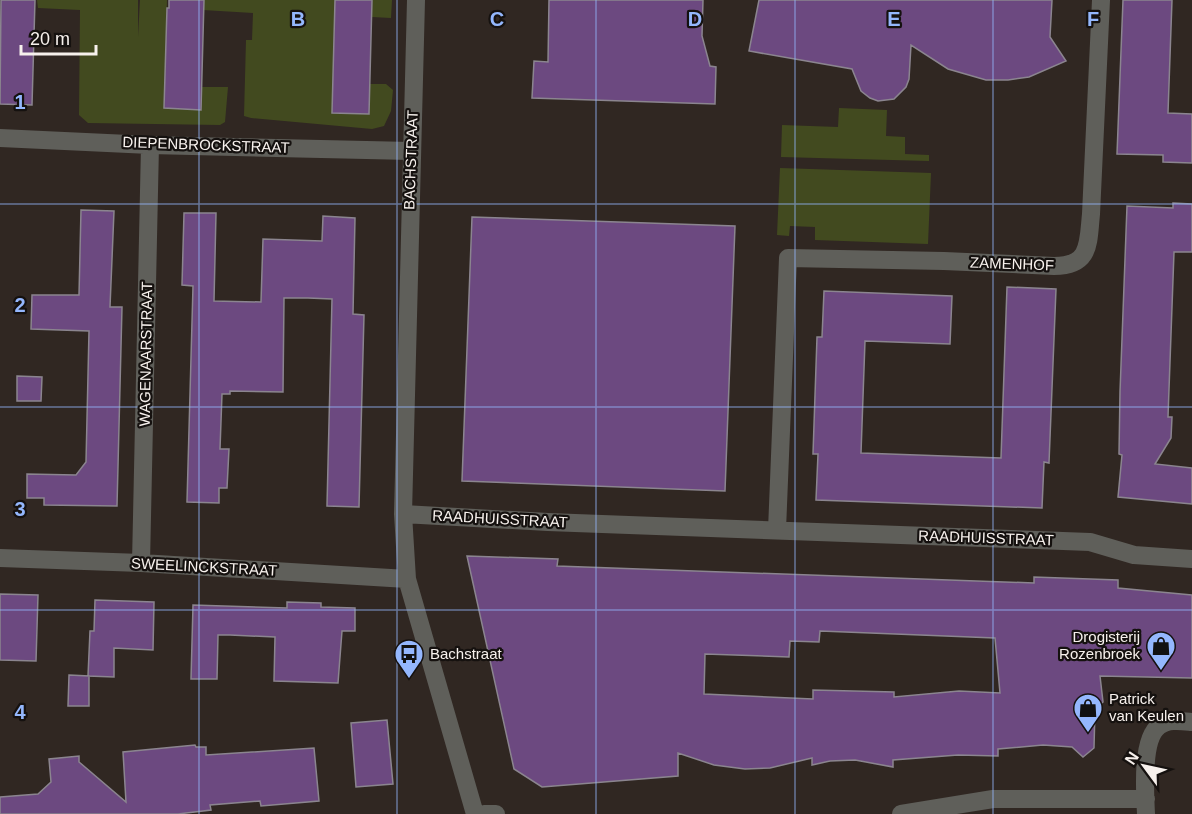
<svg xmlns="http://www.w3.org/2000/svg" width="1192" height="814" font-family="Helvetica,sans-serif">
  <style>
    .green { fill: #424a1f }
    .building { fill: #6c4980; stroke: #8b858f; stroke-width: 1.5; fill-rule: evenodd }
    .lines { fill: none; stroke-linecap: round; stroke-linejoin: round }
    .minor { stroke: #5f5f5a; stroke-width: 18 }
    .grid { fill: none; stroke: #94b7fd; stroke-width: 1.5; stroke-opacity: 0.55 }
    .labels { text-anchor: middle; stroke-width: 4.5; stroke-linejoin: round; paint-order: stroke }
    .street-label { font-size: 15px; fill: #f7f1ed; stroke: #15110f }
    .poi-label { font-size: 15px; fill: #f7f1ed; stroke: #15110f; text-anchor: start }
    .grid-label { font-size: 20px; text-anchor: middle; font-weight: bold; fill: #94b7fd; stroke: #15110f; stroke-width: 4.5; stroke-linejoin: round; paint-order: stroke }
  </style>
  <rect width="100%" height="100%" fill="#302722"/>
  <path class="green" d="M37,0H138V37L140,0H167L164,108L200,109L201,87H228L225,122L220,125L88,123L79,115L80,10L38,8Z
    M204,0H335L332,113L369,114L370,84H386L393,90L391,111L384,126L372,129L251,118L244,116L246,40H252L253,13L203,10Z
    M372,0H392L391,18L372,17Z
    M839,108L887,110L886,136L905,137V154L929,155V161L781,157L782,125L838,127Z
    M780,168L931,173L928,244L815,240V227L790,226L789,236L777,235Z"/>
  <path class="building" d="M1,0H35L32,105L0,104Z
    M169,0H204L201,110L164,108L167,8H169Z
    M335,0H372L369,114L332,113Z
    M549,0H703L702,36L710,66L716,67L715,104L532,98L534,61L548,62Z
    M759,0H1052L1050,37L1066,61L1029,77L1008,80H986L948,69L911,45L909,79L906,87L894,99L878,101L870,98L861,91L852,69L749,51Z
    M1123,0H1172L1168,113L1192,114V163L1163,162V155L1117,154Z
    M1173,203L1192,204V252H1174L1168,417H1172L1171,438L1155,464L1192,468V504L1118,497L1122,455L1119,454L1120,392L1127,206L1173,208Z
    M81,210L114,211L110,307H122L117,506L44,505V498H27V474L76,475L86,462L89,331L31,329L32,295H79Z
    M184,213H216L214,301L261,302L263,239L322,241L323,216L355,218L353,314L364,315L359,507L327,506L332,299L308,298H284L283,392L230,391V394H222L220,449H229L227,488H219V503L187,502L193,286L182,285Z
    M472,217L735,226L725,491L462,481Z
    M1007,287L1056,289L1049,463L1044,462L1042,508L816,500L818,454H813L817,337H822L824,291L952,296L950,344L865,341L861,453L1001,458Z
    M17,376L42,377L41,401H17Z
    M467,556L558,559L557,566L1034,583V577L1118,580V588L1192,595V678L1100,676L1103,702L1095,709L1094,748L1083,757L1072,747L1043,745L998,749V756L958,755L893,760V767L855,760L830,761L812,765V758L770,768L745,769L714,765L678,753V776L542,787L514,769ZM820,631L995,638L1000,693L959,691L894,697V692L813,690V699L704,694L705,654L789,657L790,641L819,642Z
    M0,594L38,595L36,661L0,660Z
    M95,600L154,602L153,650L114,648V677L88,676L90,631H94Z
    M287,602L321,603V607L355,608V631H342L338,683L274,681L275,637L230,635H218L217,679H191L193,605L287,608Z
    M69,675L89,676V706H68Z
    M387,720L393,784L356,787L351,723Z
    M195,745L196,747H206V755L314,748L319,801L261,806L260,801L210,805L211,810L178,814H0V797L38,794L51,782L49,759L79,756V762L126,802L123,752Z"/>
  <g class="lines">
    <path class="minor" d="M416,0L403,514L407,579L475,814
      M0,138L150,145L411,151
      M403,514L548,522L1090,542L1134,555L1192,559
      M777,530L788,258L944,261L1054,266C1091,266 1088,243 1091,214L1101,0
      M0,558L141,563L407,579
      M141,563L150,145
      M484,814H496
      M901,814L993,799H1146
      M1146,814C1145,793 1141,739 1159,726C1168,719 1181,721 1192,722"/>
  </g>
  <path class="grid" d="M199,0V814M397,0V814M596,0V814M795,0V814M993,0V814M0,204H1192M0,407H1192M0,610H1192"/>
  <defs>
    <g id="shop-pin" transform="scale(1.5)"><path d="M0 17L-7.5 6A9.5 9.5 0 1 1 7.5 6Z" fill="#94b7fd" stroke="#15110f"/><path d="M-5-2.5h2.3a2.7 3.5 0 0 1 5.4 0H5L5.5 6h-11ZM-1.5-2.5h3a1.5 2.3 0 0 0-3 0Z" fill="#111"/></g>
    <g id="bus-pin" transform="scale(1.5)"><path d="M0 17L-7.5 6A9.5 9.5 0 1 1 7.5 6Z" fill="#94b7fd" stroke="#15110f"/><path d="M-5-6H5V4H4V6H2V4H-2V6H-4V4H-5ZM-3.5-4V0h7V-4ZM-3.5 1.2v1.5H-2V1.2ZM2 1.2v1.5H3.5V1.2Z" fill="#111"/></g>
  </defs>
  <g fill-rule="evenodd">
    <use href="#shop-pin" x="1161" y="646"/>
    <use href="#bus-pin" x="409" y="654"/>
    <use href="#shop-pin" x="1088" y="708"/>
  </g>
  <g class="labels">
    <g class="street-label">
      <text transform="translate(206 145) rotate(2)" y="5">DIEPENBROCKSTRAAT</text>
      <text transform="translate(411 160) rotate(-88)" y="5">BACHSTRAAT</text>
      <text transform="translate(1012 264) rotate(2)" y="5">ZAMENHOF</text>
      <text transform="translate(146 354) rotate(-89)" y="5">WAGENAARSTRAAT</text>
      <text transform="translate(500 519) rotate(3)" y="5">RAADHUISSTRAAT</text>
      <text transform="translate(986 538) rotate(2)" y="5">RAADHUISSTRAAT</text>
      <text transform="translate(204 567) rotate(3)" y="5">SWEELINCKSTRAAT</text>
    </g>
    <g class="poi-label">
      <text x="1140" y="642" text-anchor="end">Drogisterij<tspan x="1140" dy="17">Rozenbroek</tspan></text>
      <text x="430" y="659">Bachstraat</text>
      <text x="1109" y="704">Patrick<tspan x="1109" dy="17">van Keulen</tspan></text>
    </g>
  </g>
  <g class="grid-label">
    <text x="298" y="26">B</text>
    <text x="497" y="26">C</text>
    <text x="695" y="26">D</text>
    <text x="894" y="26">E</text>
    <text x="1093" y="26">F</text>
    <text x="20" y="109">1</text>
    <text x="20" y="312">2</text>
    <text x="20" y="516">3</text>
    <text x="20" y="719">4</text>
  </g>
  <g transform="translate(1144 766) rotate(303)" stroke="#15110f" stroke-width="4.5" paint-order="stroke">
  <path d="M0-4.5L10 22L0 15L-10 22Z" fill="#f7f1ed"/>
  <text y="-9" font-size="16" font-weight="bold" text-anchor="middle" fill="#f7f1ed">N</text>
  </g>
  <path d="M21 45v9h75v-9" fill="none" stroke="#f7f1ed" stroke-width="3"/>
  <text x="30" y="45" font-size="18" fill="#f7f1ed" stroke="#15110f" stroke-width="4.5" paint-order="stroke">20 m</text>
</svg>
